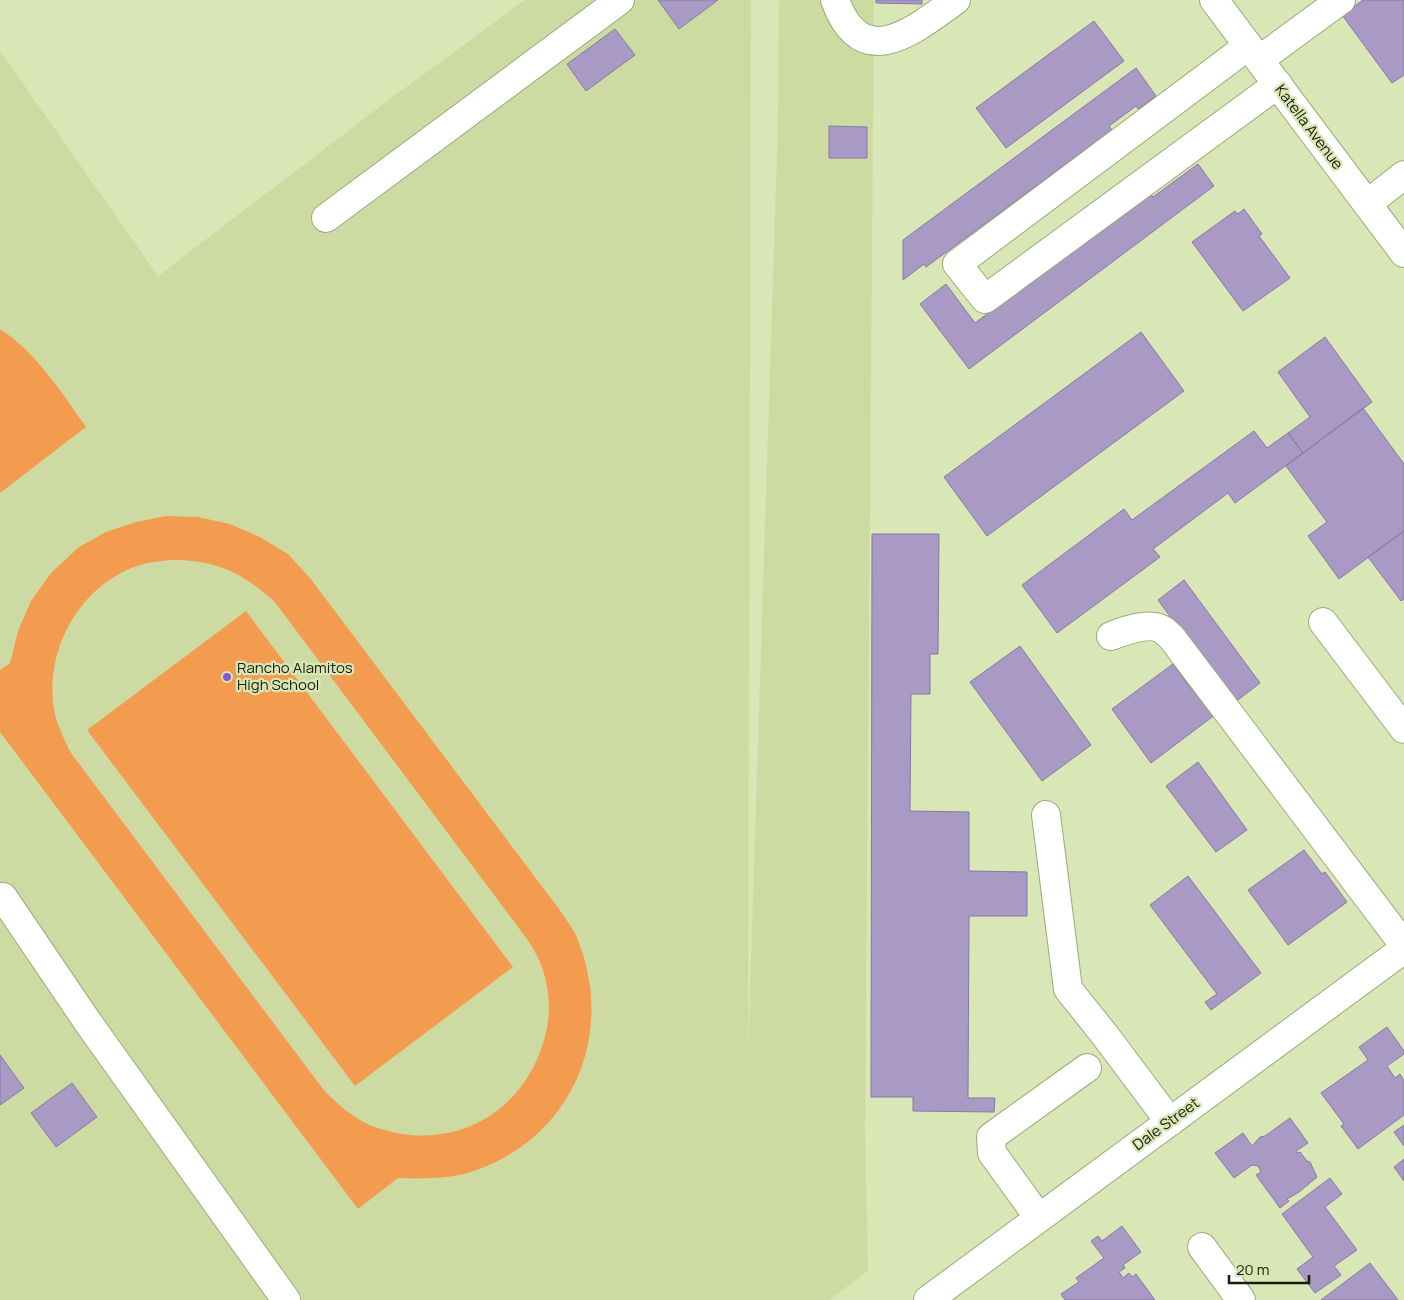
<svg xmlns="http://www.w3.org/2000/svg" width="1404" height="1300" font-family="Manrope,sans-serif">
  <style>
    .built { fill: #cddba3 }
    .green { fill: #f39c50; fill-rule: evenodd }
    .building { fill: #a899c5; stroke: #8779a4 }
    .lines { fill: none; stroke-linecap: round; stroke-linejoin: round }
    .minor-casing { stroke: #9da97a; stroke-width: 30 }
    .major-casing { stroke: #9da97a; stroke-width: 30 }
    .minor { stroke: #fff; stroke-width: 28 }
    .major { stroke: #fff; stroke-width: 28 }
    .poi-dot { fill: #8755cd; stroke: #d9e6b5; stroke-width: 2 }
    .labels { text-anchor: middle; stroke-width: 4.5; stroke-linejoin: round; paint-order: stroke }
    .street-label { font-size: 15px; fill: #181c0a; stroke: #d9e6b5 }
    .poi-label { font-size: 15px; fill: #181c0a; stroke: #d9e6b5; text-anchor: start }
  </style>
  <rect width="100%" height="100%" fill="#d9e6b5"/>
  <path class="built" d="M525,0H751L748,1051L778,123L779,0H874L865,1135L868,1271L829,1300H0V51L158,276L390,99Z"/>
  <path class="green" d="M0,329C36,352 62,393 86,427L0,493Z
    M166,516L198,517L230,524L260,537L288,554L310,578L559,909C565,918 573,928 577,938C616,1032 574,1135 477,1170C452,1179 425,1179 398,1178L358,1209L0,732V670L10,663L18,631L31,601L51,573L79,547L106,532L136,522ZM170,560C215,560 240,571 274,601L527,939C531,945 535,952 538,958C550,983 552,1015 544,1040C523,1114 452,1153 378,1128C356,1121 338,1105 323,1089L71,753C64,739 57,725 54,710C44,647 83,579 147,563C154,562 162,561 170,560Z
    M246,611L513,967L355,1086L87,730Z"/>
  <path class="building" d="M658,0H718L679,29Z
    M876,0H922V4L876,3Z
    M1363,0H1404V75L1392,83L1342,15Z
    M1094,21L1124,61L1006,148L976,108Z
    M615,29L635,55L586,91L567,64Z
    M1136,68L1156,96L1138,109L1136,106L1109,126L1112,130L926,267L924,264L903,280V240Z
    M829,126L867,127V158H829Z
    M1198,164L1214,186L969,369L920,304L946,284L975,323L1149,192L1153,197Z
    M1244,209L1262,234L1259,236L1290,278L1243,311L1192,242L1235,211L1238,214Z
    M1141,332L1184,391L987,536L944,477Z
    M1325,337L1372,402L1303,453L1288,433L1310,417L1278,372Z
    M1363,408L1404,464V531L1339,579L1308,536L1327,522L1286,466Z
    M1254,431L1267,448L1288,433L1303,453L1235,503L1228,493L1153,549L1160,557L1057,633L1022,585L1124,509L1132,520Z
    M1404,531V599L1401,601L1368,557Z
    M872,534H939L938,654H930V694H911L910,811L969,812V871L1027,872V916H969L968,1098H995L994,1112L913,1111V1097H871Z
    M1184,580L1260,683L1234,703L1158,600Z
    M1020,646L1091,745L1042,781L970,682Z
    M1173,664L1192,690L1196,687L1216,714L1151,763L1112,709Z
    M1198,762L1247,830L1216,852L1166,786Z
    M1304,850L1322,874L1325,872L1347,902L1288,945L1248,890Z
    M1188,876L1261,973L1211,1010L1205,1002L1217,994L1150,905Z
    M1387,1027L1404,1051V1054L1387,1066L1395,1078L1400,1074L1404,1081V1115L1358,1149L1341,1126L1344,1124L1321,1093L1368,1060L1359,1047Z
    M0,1055L24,1088L0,1105Z
    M72,1083L97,1117L56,1147L31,1113Z
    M1290,1118L1308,1143L1296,1151L1297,1153L1300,1152L1307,1161L1310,1162L1317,1177L1299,1192L1287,1199L1289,1201L1280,1208L1256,1175L1261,1172L1258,1166L1252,1165L1234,1178L1215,1153L1243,1133L1252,1146L1260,1137L1265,1136Z
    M1404,1125V1146L1394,1132Z
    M1404,1159V1181L1394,1167Z
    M1330,1178L1342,1194L1325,1207L1357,1250L1334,1266L1341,1275L1315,1293L1297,1269L1313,1257L1282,1214Z
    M1122,1226L1141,1252L1123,1265L1125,1268L1119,1272L1123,1278L1129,1273L1132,1277L1136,1274L1155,1300H1065L1061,1294L1079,1282L1076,1278L1104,1258L1091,1241L1098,1236L1102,1241Z
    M1370,1263L1398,1300H1321Z"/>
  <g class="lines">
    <g class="minor-casing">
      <path id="minor" d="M835,0C862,74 913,31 956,0
        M1248,46L957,264L985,299L1278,84
        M1259,60L1341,0
        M1367,204L1404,175
        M326,218L620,0
        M1323,622L1404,729
        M1111,636C1124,631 1150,621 1163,630C1166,632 1169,635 1172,638L1404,945
        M1046,815L1068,989L1104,1034L1170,1122
        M0,897H3L87,1021L286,1300
        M1039,1218L992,1153L991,1137L1087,1068
        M1202,1247L1241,1300
        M928,1300L1404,949"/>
    </g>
    <g class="major-casing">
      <path id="major" d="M1214,0L1404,253"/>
    </g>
    <use href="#minor" class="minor"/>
    <use href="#major" class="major"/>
  </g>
  <circle class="poi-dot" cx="227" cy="677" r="5"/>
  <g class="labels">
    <g class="street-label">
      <text transform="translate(1309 127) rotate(53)" y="5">Katella Avenue</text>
      <text transform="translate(1166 1124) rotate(-36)" y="5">Dale Street</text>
    </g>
    <g class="poi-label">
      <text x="237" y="673">Rancho Alamitos<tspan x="237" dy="17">High School</tspan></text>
    </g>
  </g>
  <path d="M1229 1275v8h80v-8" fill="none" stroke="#181c0a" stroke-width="2.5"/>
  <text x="1236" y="1275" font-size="15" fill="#181c0a" stroke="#d9e6b5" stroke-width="4" paint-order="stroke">20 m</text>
</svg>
